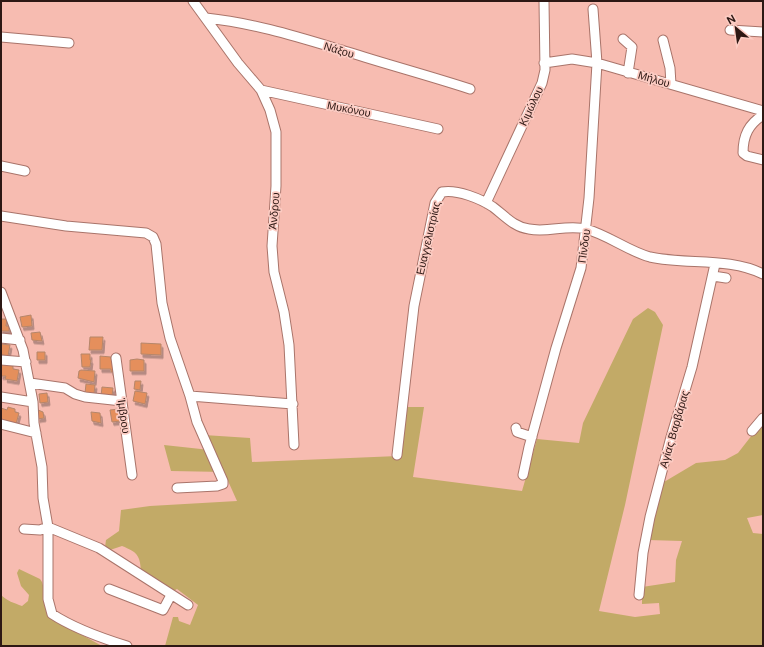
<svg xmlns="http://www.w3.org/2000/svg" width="764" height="647" font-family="'DM Sans',sans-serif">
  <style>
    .green { fill: #c2aa67 }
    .building { fill: #e58f5b; stroke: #b5866b; filter: url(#shadow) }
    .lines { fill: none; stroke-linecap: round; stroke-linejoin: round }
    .minor-casing { stroke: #a9746a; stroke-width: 11 }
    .minor { stroke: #fff; stroke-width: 9 }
    .labels { text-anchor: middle; stroke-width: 3.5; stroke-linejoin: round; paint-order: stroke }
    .street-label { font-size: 11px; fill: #2d1814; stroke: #fcccc3 }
  </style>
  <defs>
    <filter id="shadow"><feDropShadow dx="2" dy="3.5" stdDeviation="0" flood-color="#0004"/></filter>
  </defs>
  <rect width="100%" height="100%" fill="#f7bcb1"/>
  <path class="green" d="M648,308L655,312L663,325L625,505L599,611L635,617L660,614L659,603L642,604V587L675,582L676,560L682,541L648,540L657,502L664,482L696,463L725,460L738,453L763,421V515L747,518L753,533L763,534V646H165L173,617H178L179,621L190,625L198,605L177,589L172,592L141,571C140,555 137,552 122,546L110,550L105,547L106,540L119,531L121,510L150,506L237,501L224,472L171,471L164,445L210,450L204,435L250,438L252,462L398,456L405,407H424L413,477L522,491L537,439L579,443L583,423L633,319Z
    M19,569L40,579L42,582L44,589L43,594L53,619L102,646H1V595C7,601 14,603 22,606L28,601L29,595L21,586L17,573Z"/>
  <path class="building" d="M31,315L32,326L22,327L20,317Z
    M1,319H7L6,326H9V331H1Z
    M40,332L42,341L32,340L31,333Z
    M90,337H103L102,350H89Z
    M141,343L161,344V355L141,354Z
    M1,344L10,345L8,356L1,355Z
    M37,352H45V360H37Z
    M81,354H90V360H91L90,367H82Z
    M100,356L111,357V359H114L115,372H111V369H100Z
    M137,359L144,360V371H130V360Z
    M1,364L13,366V369L19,370L17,381L5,379L6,376H1Z
    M81,370L95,371L94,382L78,378L79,371Z
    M135,381H141L140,390L134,389Z
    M86,384L95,385L94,394L85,393Z
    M102,387L113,388L112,396H101Z
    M135,391L147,393L145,404L133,401Z
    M47,393L48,402L40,403L39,394Z
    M8,407L15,409V412L19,413L16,424L1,421V408L7,410Z
    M119,409L121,421L112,422L110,410Z
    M38,410L43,412L44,418L38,419Z
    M91,412L100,413L101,423L92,421Z"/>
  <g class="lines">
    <g class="minor-casing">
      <path id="minor" d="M193,1L238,63L261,90L270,110L276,132V186L272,246L274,272L284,312L289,345L294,445
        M206,18C255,23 301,38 348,52C389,65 430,76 470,89
        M730,30L763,32
        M1,37L69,43
        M623,39L632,47L628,73
        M663,40L670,68L671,84
        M544,63L572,59L597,63L763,111
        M261,90L438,129
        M763,115C749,124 743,135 743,153L747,156L763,160
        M1,166L25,171
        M486,203L542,83L545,70L544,1
        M1,216L66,226L146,233L153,237L156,244L162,303L170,338L190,396L197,422L223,481V484L217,486L177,488
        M713,276L726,278
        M1,292L23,350L33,402L34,423L42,467L43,498L48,527V599L52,614C75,629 101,638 127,646
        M1,338L20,340
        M116,358L132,475
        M1,360L26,362
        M30,383L65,388L75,394L85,397L122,401
        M190,396L293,404
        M1,397L33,402
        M1,424L36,433
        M516,428L517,432L532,437
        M752,431L763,418
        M397,455L414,306L435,203L442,192C457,189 481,199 493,207C505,216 514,227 529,229C548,233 567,224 586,229C608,235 628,251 650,257C687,265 729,257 763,274
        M523,475L529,447L556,348L581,268L589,198L597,63L593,9
        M24,529L40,530L48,527L99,548L188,605
        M109,589L163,610L171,595
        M639,595L643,553L650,517L671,437L692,367L715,264"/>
    </g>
    <use href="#minor" class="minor"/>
  </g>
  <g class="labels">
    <g class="street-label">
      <text transform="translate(339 50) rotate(17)" y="4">Νάξου</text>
      <text transform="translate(654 79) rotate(16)" y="4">Μήλου</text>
      <text transform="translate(531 106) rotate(-65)" y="4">Κιμώλου</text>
      <text transform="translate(349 109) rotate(11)" y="4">Μυκόνου</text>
      <text transform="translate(274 211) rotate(-85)" y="4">Άνδρου</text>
      <text transform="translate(428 238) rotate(-77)" y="4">Ευαγγελιστρίας</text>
      <text transform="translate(584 246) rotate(-82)" y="4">Πίνδου</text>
      <text transform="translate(124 416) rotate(82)" y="4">Ίμβρου</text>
      <text transform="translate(674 429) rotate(-74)" y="4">Αγίας Βαρβάρας</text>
    </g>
  </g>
  <rect width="764" height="647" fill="none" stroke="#2d1814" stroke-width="4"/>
  <g transform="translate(736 28) rotate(331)" stroke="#fcccc3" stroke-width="3" paint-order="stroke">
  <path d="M0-3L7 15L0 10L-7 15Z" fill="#2d1814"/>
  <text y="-6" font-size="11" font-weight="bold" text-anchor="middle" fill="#2d1814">N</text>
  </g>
</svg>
